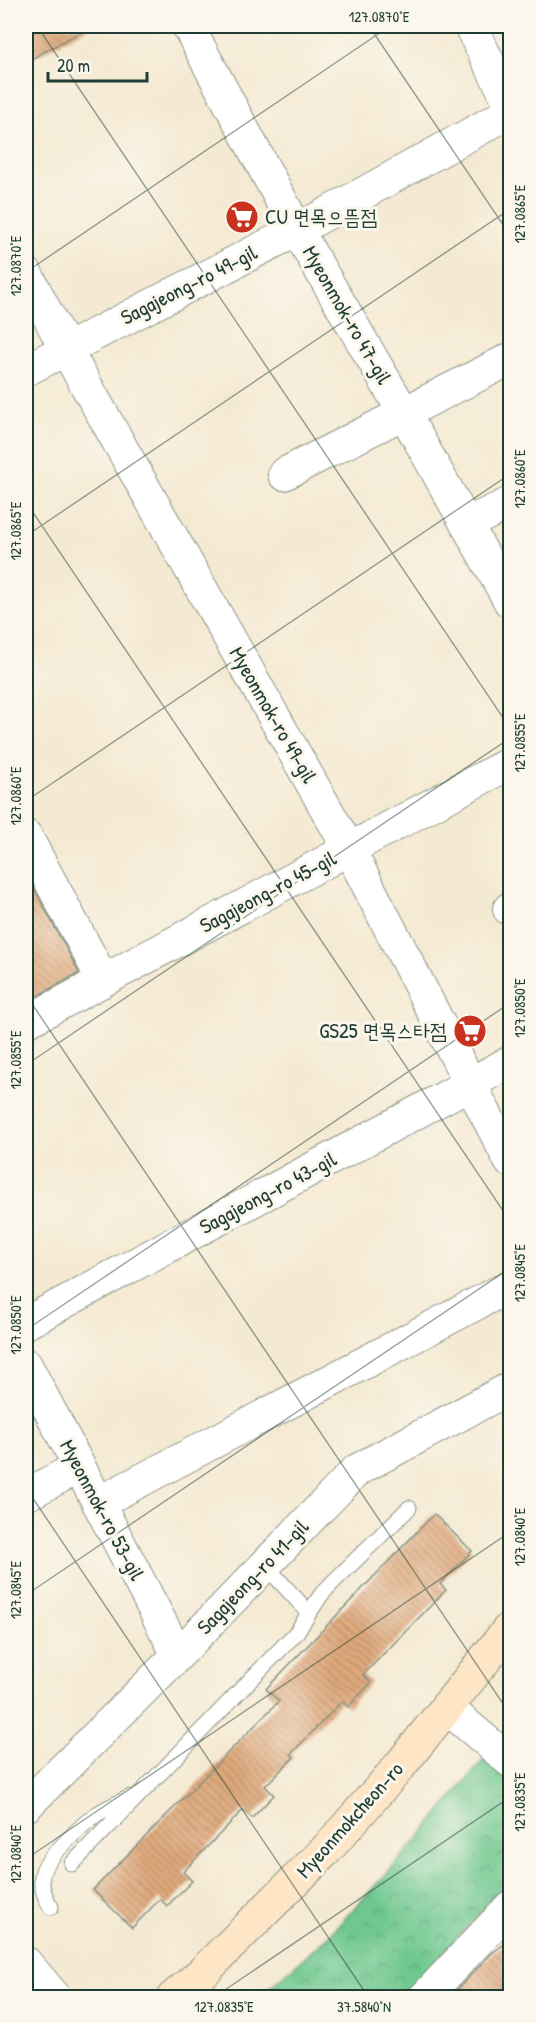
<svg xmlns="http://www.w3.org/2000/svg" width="536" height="2023" font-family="'Patrick Hand','Poor Story',sans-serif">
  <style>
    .park { fill: url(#park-crowns); stroke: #468262; stroke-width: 1.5 }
    .building { fill: url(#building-back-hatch) }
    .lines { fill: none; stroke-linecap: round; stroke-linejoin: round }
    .service-casing { stroke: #8a9383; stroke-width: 17 }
    .minor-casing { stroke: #8a9383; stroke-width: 34 }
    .secondary-casing { stroke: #8a9383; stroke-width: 35 }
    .service { stroke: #fff; stroke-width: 15 }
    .minor { stroke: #fff; stroke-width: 32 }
    .secondary { stroke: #fde5c5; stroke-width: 33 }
    .ticks { fill: none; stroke: #1f3d34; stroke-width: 1.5; stroke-opacity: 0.45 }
    .labels { text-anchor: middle; stroke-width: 6; stroke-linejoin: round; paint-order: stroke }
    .poi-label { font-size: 21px; fill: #1f3d34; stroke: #fbf7ec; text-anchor: start }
    .street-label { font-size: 21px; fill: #1f3d34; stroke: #fbf7ec }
    .neatline { fill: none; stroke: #1f3d34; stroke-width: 2 }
    .ticks-label { font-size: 15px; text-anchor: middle; fill: #1f3d34 }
  </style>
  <defs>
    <pattern id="park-crowns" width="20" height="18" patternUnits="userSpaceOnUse" patternTransform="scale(1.5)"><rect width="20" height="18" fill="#6ec88f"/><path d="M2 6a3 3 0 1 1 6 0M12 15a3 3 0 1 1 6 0" fill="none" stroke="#5aa476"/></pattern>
    <pattern id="building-back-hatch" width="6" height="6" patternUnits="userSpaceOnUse" patternTransform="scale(1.5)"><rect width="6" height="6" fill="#dfa97b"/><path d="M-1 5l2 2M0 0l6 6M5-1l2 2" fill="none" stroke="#b48b66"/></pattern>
  </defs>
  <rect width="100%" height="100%" fill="#fbf7ec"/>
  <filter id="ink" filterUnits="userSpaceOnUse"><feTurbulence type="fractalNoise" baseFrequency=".0167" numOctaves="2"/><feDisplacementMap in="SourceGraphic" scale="12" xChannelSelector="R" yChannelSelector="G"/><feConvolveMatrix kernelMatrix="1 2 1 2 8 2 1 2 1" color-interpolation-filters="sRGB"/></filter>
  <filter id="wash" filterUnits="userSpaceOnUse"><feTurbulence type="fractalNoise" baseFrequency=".008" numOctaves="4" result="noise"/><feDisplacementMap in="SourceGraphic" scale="24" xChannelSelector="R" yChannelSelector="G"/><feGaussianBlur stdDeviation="1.35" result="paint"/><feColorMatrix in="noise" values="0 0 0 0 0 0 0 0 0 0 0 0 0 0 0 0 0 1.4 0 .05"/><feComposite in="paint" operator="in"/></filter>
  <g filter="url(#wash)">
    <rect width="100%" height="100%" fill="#f4e9d2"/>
    <path class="park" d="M510,1727V1882L401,1997L257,1998L328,1937L420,1837Z"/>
    <g id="blocks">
      <path class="building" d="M26,26H91L26,62Z
        M26,873L79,973L26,1002Z
        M434,1514L472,1551L440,1584L446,1590L363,1675L371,1683L348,1707L342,1701L291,1754L294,1757L265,1786L274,1795L252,1818L243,1810L183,1872L192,1881L167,1906L160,1899L132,1928L93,1890L279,1701L266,1689Z
        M510,1940V1998H449L492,1953Z"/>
    </g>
  </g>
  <g filter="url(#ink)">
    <use href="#blocks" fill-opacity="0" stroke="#8a9383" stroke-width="1.5"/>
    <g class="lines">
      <g class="service-casing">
        <path id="service" d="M265,1565L309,1613
          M72,1864L296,1633L321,1595L332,1583L409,1508
          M51,1907C44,1896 39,1884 43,1871C47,1858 85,1822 97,1814C108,1807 120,1802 131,1797"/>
      </g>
      <g class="minor-casing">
        <path id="minor" d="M188,26L297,230L404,413L510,602
          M470,26L510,103
          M26,273L65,348L349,849L510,1161
          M26,370L297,230L510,112
          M284,474L510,359
          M466,524L510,503
          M26,836L103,980
          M509,909L510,908
          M26,1022L510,763
          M26,1323L510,1062
          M26,1365L178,1655
          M26,1495L79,1467
          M98,1503L510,1286
          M446,1707L510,1761
          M26,1806L178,1655L357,1470L510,1388
          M26,1963L56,1998
          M424,1998L510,1907"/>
      </g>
      <g class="secondary-casing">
        <path id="secondary" d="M173,1998L201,1974L328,1848L399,1767L510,1628"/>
      </g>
      <use href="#service" class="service"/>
      <use href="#minor" class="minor"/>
      <use href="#secondary" class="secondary"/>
    </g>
  </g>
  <path class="ticks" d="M37,26L510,728M369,26L510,235M26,272L390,26M26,502L510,1221M26,536L510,209M26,801L510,474M26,995L510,1714M26,1065L510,738M26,1330L510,1003M26,1488L369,1998M26,1595L510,1268M26,1859L510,1532M26,1981L37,1998M213,1998L510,1797"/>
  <defs>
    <g id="supermarket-disc" transform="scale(1.725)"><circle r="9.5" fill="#c8321e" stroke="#fbf7ec"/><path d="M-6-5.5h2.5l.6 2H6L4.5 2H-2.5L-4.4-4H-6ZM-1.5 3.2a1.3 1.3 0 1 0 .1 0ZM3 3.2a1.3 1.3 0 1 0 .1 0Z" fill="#fff"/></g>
  </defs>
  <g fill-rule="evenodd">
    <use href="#supermarket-disc" x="242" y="217"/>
    <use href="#supermarket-disc" x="470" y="1031"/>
  </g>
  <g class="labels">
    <g class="poi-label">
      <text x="265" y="224">CU 면목으뜸점</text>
      <text x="447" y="1038" text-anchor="end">GS25 면목스타점</text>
    </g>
    <g class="street-label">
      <text transform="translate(189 285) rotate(-27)" y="7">Sagajeong-ro 49-gil</text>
      <text transform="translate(347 315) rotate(60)" y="7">Myeonmok-ro 47-gil</text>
      <text transform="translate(273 715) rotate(60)" y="7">Myeonmok-ro 49-gil</text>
      <text transform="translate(268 892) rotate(-28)" y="7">Sagajeong-ro 45-gil</text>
      <text transform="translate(268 1193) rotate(-28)" y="7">Sagajeong-ro 43-gil</text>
      <text transform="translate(102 1510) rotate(62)" y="7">Myeonmok-ro 53-gil</text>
      <text transform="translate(253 1577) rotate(-46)" y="7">Sagajeong-ro 41-gil</text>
      <text transform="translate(350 1820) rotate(-48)" y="7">Myeonmokcheon-ro</text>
    </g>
  </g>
  <rect width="536" height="2023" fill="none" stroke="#fbf7ec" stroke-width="66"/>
  <path d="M48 72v9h99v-9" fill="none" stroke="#1f3d34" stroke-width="3"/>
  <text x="57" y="72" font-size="18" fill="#1f3d34" stroke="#fbf7ec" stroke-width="4.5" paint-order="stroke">20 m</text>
  <rect x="33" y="33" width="470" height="1957" class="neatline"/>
  <g class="ticks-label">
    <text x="379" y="22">127.0870°E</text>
    <text transform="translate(520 214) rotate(-90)" y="5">127.0865°E</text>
    <text transform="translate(16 266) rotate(-90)" y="5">127.0870°E</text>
    <text transform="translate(520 479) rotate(-90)" y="5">127.0860°E</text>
    <text transform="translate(16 531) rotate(-90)" y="5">127.0865°E</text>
    <text transform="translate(520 743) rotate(-90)" y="5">127.0855°E</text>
    <text transform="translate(16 796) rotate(-90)" y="5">127.0860°E</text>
    <text transform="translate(520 1008) rotate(-90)" y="5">127.0850°E</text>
    <text transform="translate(16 1060) rotate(-90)" y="5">127.0855°E</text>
    <text transform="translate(520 1273) rotate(-90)" y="5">127.0845°E</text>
    <text transform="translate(16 1325) rotate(-90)" y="5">127.0850°E</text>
    <text transform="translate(520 1537) rotate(-90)" y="5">127.0840°E</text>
    <text transform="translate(16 1590) rotate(-90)" y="5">127.0845°E</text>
    <text transform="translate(520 1802) rotate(-90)" y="5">127.0835°E</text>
    <text transform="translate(16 1854) rotate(-90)" y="5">127.0840°E</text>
    <text x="224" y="2012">127.0835°E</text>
    <text x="364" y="2012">37.5840°N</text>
  </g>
</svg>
